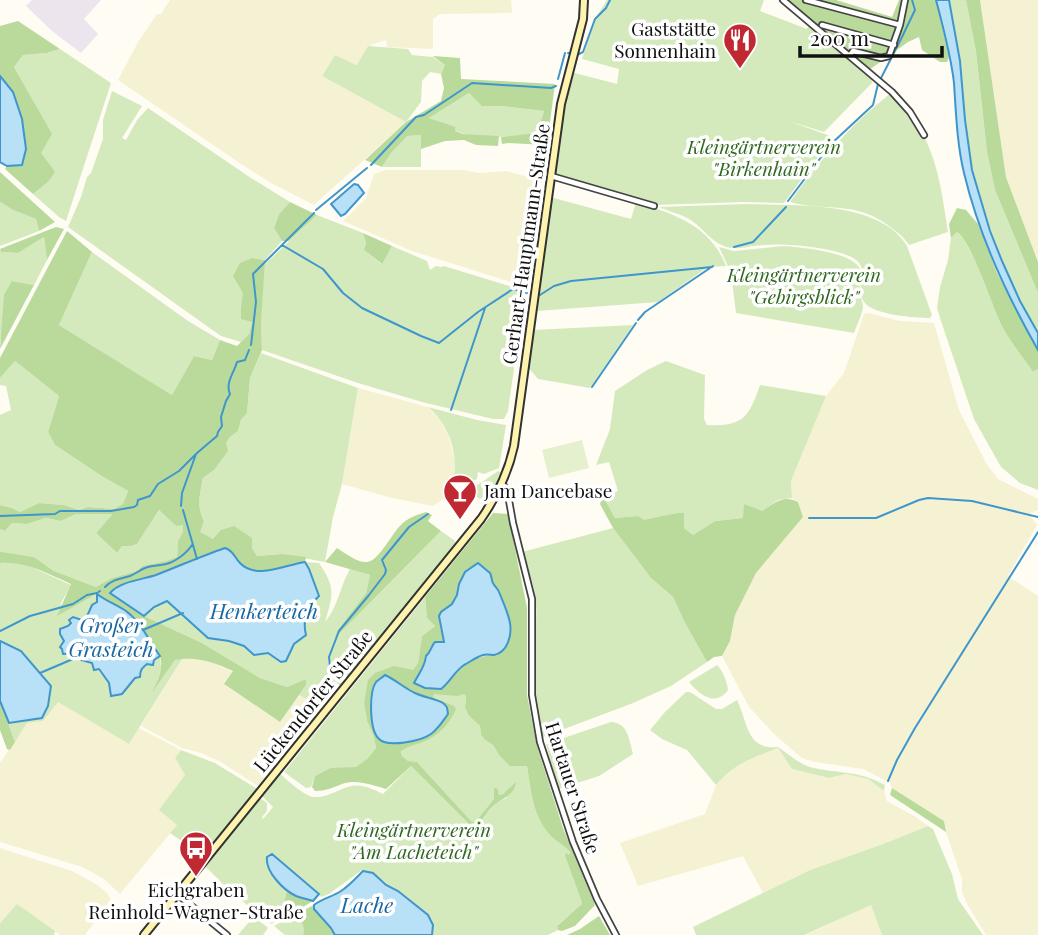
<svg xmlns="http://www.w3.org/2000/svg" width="1038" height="935" font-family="'Playfair Display',serif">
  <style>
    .industrial { fill: #ede5ee }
    .farmland { fill: #f5f2d3 }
    .green { fill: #d5eabc }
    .forest { fill: #b9da9b; fill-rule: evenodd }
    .pitch { fill: #e5f1ce }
    .water { fill: #b8e0f6; stroke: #3f96cc; stroke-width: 2 }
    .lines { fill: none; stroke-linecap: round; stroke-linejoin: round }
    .stream { stroke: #3f96cc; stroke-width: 2 }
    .street-casing { stroke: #434343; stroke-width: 8 }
    .secondary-casing { stroke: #323232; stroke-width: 10 }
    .street { stroke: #fff; stroke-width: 4.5 }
    .secondary { stroke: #fef4af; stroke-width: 6 }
    .labels { text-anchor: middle; stroke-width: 7; stroke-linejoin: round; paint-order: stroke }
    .poi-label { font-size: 19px; fill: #101010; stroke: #fff; text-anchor: end }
    .park-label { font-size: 19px; font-style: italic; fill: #306820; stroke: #fff }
    .street-label { font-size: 19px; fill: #101010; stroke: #fff }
    .water-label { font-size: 21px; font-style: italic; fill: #1968a2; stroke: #fff }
  </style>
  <rect width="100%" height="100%" fill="#fffcf3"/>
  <path class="industrial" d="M32,0H101L84,19L98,34L81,53L52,31L26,6Z"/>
  <path class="farmland" d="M170,0H511L512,13L440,14L433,19V49L387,47L386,40L368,46L358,65L335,55L322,76L406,122L314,205L271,183L238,162L118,80L138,42L157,14H161Z
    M980,0H1038V262L1006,177Z
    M385,170H464L479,173L506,171L542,181L539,188L527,287L412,251L343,221L366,198L374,174Z
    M869,313L900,321L934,323L959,410L986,463L998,479L1038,499V510L1029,514L1037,525L1008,576L1038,596V935H986L967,904L962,892V879L946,832L944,821L892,788L890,783L863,769L815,762L802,758L775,735L749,707L722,656L730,641L735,615L756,573L803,517L798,502L792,498L791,481L826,396L844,373L864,314Z
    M358,388L428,407L439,418L448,434L455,459L456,469L452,484L450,492L444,499L433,506L392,498L342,484Z
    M193,657L208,661L233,672L225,685L280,722L299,695L323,708L258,786L219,761L201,753L182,748L141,726L182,659Z
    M58,701L129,744L139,728L181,750L175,758L185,774L177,825L120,894L104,879L82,867L0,842V763L27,723L43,720Z
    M778,748L792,769L829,778L846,774L868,779L884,791L887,801L916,817L928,826L883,844L810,870L763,893L743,856L638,886L620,843L705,814L716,785L726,772L744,762Z
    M0,848L72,871L96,884L106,892L111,899L85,935H60L17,905L0,923Z
    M871,904L882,935H804L821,928Z"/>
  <path class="green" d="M607,0H764L760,11L807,29L810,23L871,77L872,83L824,132L789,121L833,137L784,203L742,202L654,205L553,175L563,105L571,72L617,84L619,69L582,59L595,19Z
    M949,0H966L976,52L987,152L995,190L1038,293V333C1009,282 984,227 972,169C965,134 964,99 961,63C958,42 953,21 949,0Z
    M368,46L408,49L412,55L433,57L445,65L441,74L430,72L422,81L421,102L406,122L322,76L335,55L357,65Z
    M60,49L111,83L66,221L59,217L33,194L48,182L41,153L36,106L14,67L23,55L47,53Z
    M112,91L142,106L122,138L126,140L137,120L148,108L251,178L290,202L279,214L274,228L282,241L265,260L252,258L241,307L252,322L249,334L241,342L221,336L211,329L68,227L81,197L87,177L91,173L103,139V120Z
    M469,93L483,106H501L544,111L537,133C511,137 480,140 455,131L456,127L429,118Z
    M891,93C902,107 915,121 924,137C939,165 943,200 948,232L909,245C904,237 897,232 889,226C855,200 826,212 790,202C819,161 851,124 891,93Z
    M421,135V167H382L391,153L406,136Z
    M550,197L631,219L636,202C674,214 710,225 726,266L708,267L658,302L537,311Z
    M0,202L13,210L36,219L39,231L0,246Z
    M748,204C795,206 880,200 907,246L932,315L930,318C916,318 873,315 864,302C854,288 874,266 849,256C827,247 788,243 764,245C754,245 743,249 732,248C713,246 704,228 689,219C680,214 668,211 659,207Z
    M317,215L363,233L366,243L364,250L381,264L392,246L427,261L430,270L436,266L441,267L444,266L525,291L508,411L504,419H493L422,402L358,383L262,350L261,324L264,265Z
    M957,232C973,245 992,304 1002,326C1010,342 1023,357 1033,372L1038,369V490L1020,483L1001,467L974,419L941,321L937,308L940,287L948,260L951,238Z
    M44,237L47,260L34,285L12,281L0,343V251L2,252L18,253Z
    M783,246C800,247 853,252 860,269C862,275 860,284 860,291C860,297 863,302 863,307C862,315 857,325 854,333L736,313L731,273L719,247L734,251Z
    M92,252L188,321L220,340L212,360L194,356L172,395L59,325Z
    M633,325L590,388L538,379L528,367L531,345L533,344L532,340L533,330Z
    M261,353L358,388L342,484L333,517L325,562L282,554L257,556L252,548L213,539L199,532L204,521C196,506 200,493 203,478L214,470L226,443L230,437L238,431L241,420L247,413L250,378Z
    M15,361L59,396L48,432L55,445L100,475L128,491L123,504L115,509L88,507L79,510L64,505L39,503L20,512L12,508L0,505V415L11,410L6,386L0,385V378Z
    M666,361L705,375L704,419L707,425C743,427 749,417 760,385L826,396L791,481L792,498L778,500L762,511L743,518L715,521L693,535L684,528V514L677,513L644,521L638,516L615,518L603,496L618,491L609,462L596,465L610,429L615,391L647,370Z
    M428,407L477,420L506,425L499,468L484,474L478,472L477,479L473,481L470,487L473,488L498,471L502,473L493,492L485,502C472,494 466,491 452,499L447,495C464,468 452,426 428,407Z
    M159,510L176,526L183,524V532L178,541L177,557L166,561L142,566L137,571L112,578L96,587L54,571L34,557L0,552V529L5,531L12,523L27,524L46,518L61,521L76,514H114L96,533L117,553L122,546H131L137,544Z
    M613,528L651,578L673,597L685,623L707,662L671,686L633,703L543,737C536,709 533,679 534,650C535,635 537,620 536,605C535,587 528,569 522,552Z
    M441,531L455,541V545L341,686L336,683L318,705L299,695L306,685V679L287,687L260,678L202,643L144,616L154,607L167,601L208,638L229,641L244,646L254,655L269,653L281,662L294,644L306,635C302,619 307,607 319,596L309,569L305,562L319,563C336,588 333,595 325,622C338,607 340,586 350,569L370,575L366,593L337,631L336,637Z
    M12,562L27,565L71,585L60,605L88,598L97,594V602C89,607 90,614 85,621L76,619L68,626L60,629L70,653C88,654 97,669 108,682C112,686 117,690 122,694L142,668L160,656L161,669L154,690L175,660L179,658L182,659L129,744L58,702L43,721L27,723L15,742L0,701V690L48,706L51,686L22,652L0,677V563Z
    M425,597L427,618L435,626L422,636L418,663L413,670L364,704L367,721L374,737L376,748L367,759L356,768H330L315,776L311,787L306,788L284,772Z
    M717,665C723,671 727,681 728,690C715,708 699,694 689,682Z
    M686,692H690L716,709H722L737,700C748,722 746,750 778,747C788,754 798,763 810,767C838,774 858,770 885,785L884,791L868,779L846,774L829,778L792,769L778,748C753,758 733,764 716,785L687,750L662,739L650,730L665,712Z
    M441,693L457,696L464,693L466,696L465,708L469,716L480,726L481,735L485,740L493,745L499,755L527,766C531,790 532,814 549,834C555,841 564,845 570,852L569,855L565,856L581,900L582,904C574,913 564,918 557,926L558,930L548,935H432L433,925L428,915L398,891L386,885L373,873L362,870L329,894L321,897L319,894L272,854L267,857C265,870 278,881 287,890L283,908L293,913L271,924L231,892L205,866L260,798L267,803V811L262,817L263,819L273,807L260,794L278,772C286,779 304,796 314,797C328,798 338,789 351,786C362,784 373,789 383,794L411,766L474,829L480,825L487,812L497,802L506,798L516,783L503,794L499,795L494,788V799L476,821L472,822L417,762L408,761L402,756L401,750L408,746L417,744L434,694Z
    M611,722C628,723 629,739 633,754L599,776L558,789L546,744Z
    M181,750L215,763L259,790L203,856L170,833L177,825L159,810L185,775L175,758Z
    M928,826L933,829L952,874L958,899L983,935H882L871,905L804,935H696L693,927L810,870L883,844Z
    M17,904L55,931L54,935H0V923Z
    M294,915C302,920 305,926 303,935H285L274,926Z
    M254,916L268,928L263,935H238Z"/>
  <path class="forest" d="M787,0H836L892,17L899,0H936L949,57L947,62H940L922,50L919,37L908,42L869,70Z
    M966,0H980L1006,177L1038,262V293L995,190L987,152L976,52Z
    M18,21L60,49L47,53L23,55L14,67L52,134L41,153L55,172L48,182L33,194L5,169L7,166L21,165L22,119L13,92L0,76V26Z
    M433,56L460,58L461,79L555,84L547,145L508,143L502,144L501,137L537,133L544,111L501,106H482L469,93L429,118L456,127L455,131L463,134L499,136L498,146L476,145L464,140L445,141L421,149V135L407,136L391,153L382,167L365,160L406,122L441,101L444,88L441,74L445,65Z
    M0,172L55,222L39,231L36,219L13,210L0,202Z
    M290,202L317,215L289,241H282L274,228L279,214Z
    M957,208L966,210L978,224L997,273L1038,350V369L1033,372C1023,357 1010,342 1002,326C992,306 972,242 957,232L951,238L949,224Z
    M56,227L64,229L47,260L44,237L18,253L1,252L0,249Z
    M67,231L92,252L59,325L172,395L194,356L212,360L220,340L237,346L249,334L252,322L241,319V307L243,293L233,276L240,263L252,258L265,260L261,324L262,350L250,378L247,413L241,420L238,431L230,437L226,443L228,451L214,470L203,478C200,494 196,506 204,521L200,532L213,539L221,530L234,526L252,538V548L257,556L282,554L306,557L305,562C285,565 256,580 240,563C234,557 234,551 224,548C202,557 179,566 156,575C141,580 122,581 110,593L144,616L202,643L260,678L287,687L306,679V685L280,722L224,684L233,671C212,662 198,656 175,660L152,693C157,681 164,669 160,656C154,646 148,636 142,627C130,612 112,605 96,594L57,616L71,584C48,574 26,561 0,563V552H2L34,557L54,571L96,587L112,578L137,571L142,566L166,561L177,557L178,541L183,532V525L176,526L159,510L137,544L131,546H122L117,553L96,533L113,514H76L61,521L46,518L27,524L12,523L5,531L0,529V505L12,508L20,512L39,503L64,505L79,510L88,507L114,509L123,504L128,491L100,475L55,445L48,432L59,396L15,361L0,378V358Z
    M363,233L392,246L382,264L364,250L366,243Z
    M12,281L34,285L0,349L4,295Z
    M603,496L615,518L638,516L644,520L677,513H684V528L693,535L715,521L743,518L744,504L762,511C774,503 784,494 798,502L803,517L756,573L735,615L730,641L722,656L714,657L707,662L685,623L673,597L651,578L613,528L600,504Z
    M426,512L432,515L428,521L441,531L335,638L337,631L366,593L370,575L325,562L337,548C345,553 357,563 367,562C379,561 392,533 401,525C407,518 417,515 426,512Z
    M493,513L508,514L527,608V695L537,746L563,828L595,905L575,926L562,931L558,930L557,926L582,904L581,900L565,856L566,853L569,855L570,852C564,845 555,841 549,834C532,814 531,790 527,766H510L499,755L493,745L485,740L481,735L480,726L469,716L465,708L466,696L464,694L457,696L434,694L433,698L454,706L456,709C448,727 436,738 417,744C411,746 407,747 401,751L402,756L408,761L417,762L472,822L476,821L494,799V788H497L499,795L503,794L516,782C515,793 507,796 498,802C488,809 481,820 478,831L474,829L411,766L386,789C371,785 357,779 342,784C332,788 326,791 315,791L312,787L315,776L330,768L356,767L367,759L376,748L374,737L367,721L364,704L368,680L375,673L394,666L413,670L418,663L422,636L435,626L427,618L425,597ZM473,568L490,573C493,584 500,593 504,603C507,610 509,618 511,625L494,655C477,655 456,666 448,683L418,675L425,664L426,656C431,652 431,646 435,642H444L440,626L441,612C445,609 449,607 452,604C463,592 454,578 473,568ZM385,676C391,678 394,681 399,685C410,694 428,699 442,702L448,713C431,738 424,740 395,743L371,715L376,682Z
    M0,701L15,742L10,750L7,749L0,730Z
    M892,788L944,821L946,832L890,795Z
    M287,890L294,895L313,901L293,913L283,908Z
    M314,905V909L331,928L335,935H303C305,926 302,920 294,915Z
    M599,916L610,935H567L580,929Z"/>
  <path class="pitch" d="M582,440L589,468L549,478L542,450Z"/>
  <path class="water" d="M936,0H949L960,61L965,120L972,170L990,231L1002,261L1020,301L1038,333V350C1006,294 979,236 964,173C957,144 956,113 954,83C951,56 943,27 936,0Z
    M0,76L13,92L22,119L26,149L22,165L7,166L0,162Z
    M354,184L358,185L364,193L345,214L341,216L331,204Z
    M225,548C234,551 234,557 240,563C256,580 285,565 305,562L309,569L319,596C307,607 302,619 306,635L294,644L286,661L281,662L268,653L254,655L244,646L229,641L208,638L167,601L154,607L144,616L110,593C121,581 141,580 156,575C179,566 202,556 225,548Z
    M478,563L490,573C491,574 492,582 493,583C495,587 498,589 499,592C503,602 508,612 510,623C512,635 508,652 494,655C491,655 487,654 483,655C476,657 470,662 464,665C454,672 450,682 441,689L425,688L414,683C419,673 425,667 426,656C431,652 431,646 435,642H444L439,616L441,612L452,604L457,595L459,584L465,572Z
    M97,594C106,601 117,605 126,611C141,622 149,641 160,656L154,660L153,665L147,664C142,668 140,670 140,677L135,678L122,694L111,696L109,683L99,669L94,670L92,663L81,660L78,653L63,654L62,649L60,647L64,641L60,634V629L68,626L71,623L69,620L73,617L85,621L92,605L97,602Z
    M0,641L21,651L51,686L48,706L42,718L9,723L0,701Z
    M385,675C396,680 404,688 415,693C423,697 437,699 443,703C448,707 447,708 448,714C443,721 438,729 431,734C421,741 388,748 379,739C369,730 369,692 376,682C378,680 383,677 385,675Z
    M272,854L319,894L313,901C307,899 301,898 296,896C283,890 265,871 267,857Z
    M363,871L373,873L386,885L398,891L428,915L433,925L432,935H335L331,928L314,909V905C323,898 332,897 341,891C349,886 356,878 363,871Z"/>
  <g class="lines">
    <path class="stream" d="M568,53H570
      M577,55L583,52L595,19L606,8L610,0
      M558,79L565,53
      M371,165L416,117L424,115L472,83L551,88L556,86
      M788,201L831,144L873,105L878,84L901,39L915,10L912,0
      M316,210L367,168
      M282,245L323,269L343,293L362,308L421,336L439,343L478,312L513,289L527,293
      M734,247L753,242L786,207
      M540,295L554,286L571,281L712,267
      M638,320L645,312L713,266
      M251,345L256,302L253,274L314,213
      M592,387L636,323
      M451,410L485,308
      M181,506L182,493L196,454
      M183,510L197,559
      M0,516L55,514L60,511H111L134,507L137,505L138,500L150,496L158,484L179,471L197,453L217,436L218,432L222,426L221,417L226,401L230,394C225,383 234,373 237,362L245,360L249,350
      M809,518H876L919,500L928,498L972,501L1038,517
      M105,587C113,579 120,579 130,576C135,574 140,570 145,568C152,565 159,566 166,564C175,562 187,553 192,545
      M143,630L183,613
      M0,631L30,616L73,604L87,595L97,593L100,591
      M40,673L80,656
      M332,686L329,657L339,631L369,595L385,574L386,570L382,560L409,527L428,514
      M888,781L897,760L915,728L1038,532"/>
    <g class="street-casing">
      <path id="street" d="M783,0L892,92L910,112L924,135
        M806,0L900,25
        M822,25L894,45
        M850,55L853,51L881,58L889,56L900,25L905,0
        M551,176L654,206
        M503,485L507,489L513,523L532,599V695L540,742L573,842L597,899L616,935
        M177,894L227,935"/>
    </g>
    <g class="secondary-casing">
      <path id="secondary" d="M144,935L481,519C497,496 508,474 514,446L561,104L583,19L584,0"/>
    </g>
    <use href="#street" class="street"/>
    <use href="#secondary" class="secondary"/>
  </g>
  <defs>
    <g id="restaurant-pin" transform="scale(1.75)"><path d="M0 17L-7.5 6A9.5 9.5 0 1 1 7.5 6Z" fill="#c02832" stroke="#fff"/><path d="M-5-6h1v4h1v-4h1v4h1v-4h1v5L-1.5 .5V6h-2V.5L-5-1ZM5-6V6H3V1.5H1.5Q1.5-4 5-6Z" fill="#fff"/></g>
    <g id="bar-pin" transform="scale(1.75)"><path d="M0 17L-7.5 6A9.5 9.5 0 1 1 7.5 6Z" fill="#c02832" stroke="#fff"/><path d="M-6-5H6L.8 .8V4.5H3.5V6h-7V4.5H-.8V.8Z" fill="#fff"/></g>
    <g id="bus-pin" transform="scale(1.75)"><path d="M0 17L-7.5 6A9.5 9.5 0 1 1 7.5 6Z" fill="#c02832" stroke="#fff"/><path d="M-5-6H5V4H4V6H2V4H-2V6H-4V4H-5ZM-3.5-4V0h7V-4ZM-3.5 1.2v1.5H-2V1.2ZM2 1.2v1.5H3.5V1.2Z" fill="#fff"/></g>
  </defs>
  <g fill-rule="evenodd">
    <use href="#restaurant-pin" x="740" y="40"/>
    <use href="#bar-pin" x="460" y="491"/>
    <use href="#bus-pin" x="196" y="848"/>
  </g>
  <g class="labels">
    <g class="poi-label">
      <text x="716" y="36">Gaststätte<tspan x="716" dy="22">Sonnenhain</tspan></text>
      <text x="484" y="498" text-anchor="start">Jam Dancebase</text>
      <text x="196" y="897" text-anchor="middle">Eichgraben<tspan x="196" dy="22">Reinhold-Wagner-Straße</tspan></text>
    </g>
    <g class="park-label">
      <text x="764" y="154">Kleingärtnerverein<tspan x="764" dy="22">"Birkenhain"</tspan></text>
      <text x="804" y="282">Kleingärtnerverein<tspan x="804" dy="22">"Gebirgsblick"</tspan></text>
      <text x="414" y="837">Kleingärtnerverein<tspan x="414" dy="22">"Am Lacheteich"</tspan></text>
    </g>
    <g class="street-label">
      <text transform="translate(526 244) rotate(-82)" y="7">Gerhart-Hauptmann-Straße</text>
      <text transform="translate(313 701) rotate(-51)" y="7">Lückendorfer Straße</text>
      <text transform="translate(573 788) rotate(72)" y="7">Hartauer Straße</text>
    </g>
    <g class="water-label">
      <text x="264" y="619">Henkerteich</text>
      <text x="111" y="633">Großer<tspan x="111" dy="24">Grasteich</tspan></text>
      <text x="367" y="913">Lache</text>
    </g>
  </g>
  <path d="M800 46v10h142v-10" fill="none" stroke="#101010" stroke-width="3.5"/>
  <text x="810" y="46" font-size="21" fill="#101010" stroke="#ffffff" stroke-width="5" paint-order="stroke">200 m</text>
</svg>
